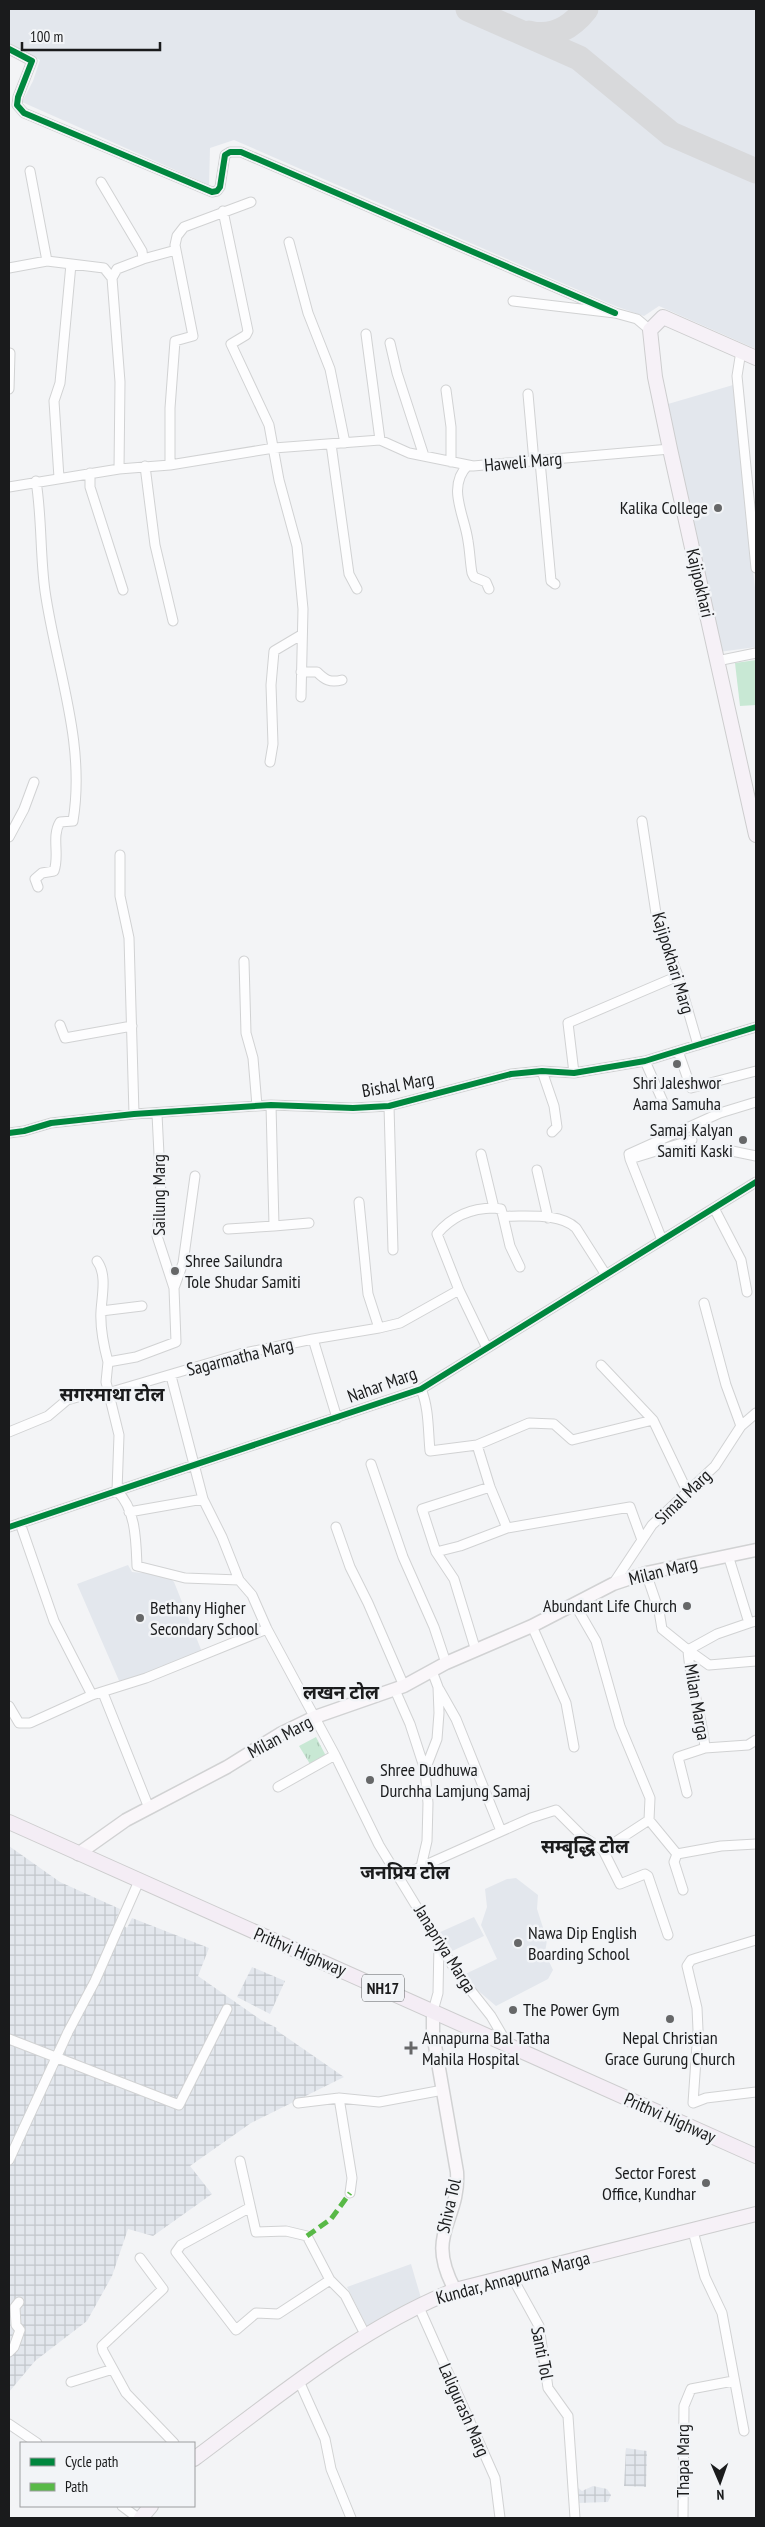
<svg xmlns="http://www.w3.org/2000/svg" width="765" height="2527" font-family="'PT Sans Narrow','Noto Sans Devanagari',sans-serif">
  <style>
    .built { fill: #e3e7ed }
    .industrial { fill: url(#industrial-grid) }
    .grass { fill: url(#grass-tufts) }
    .garden { fill: #c8e8d4 }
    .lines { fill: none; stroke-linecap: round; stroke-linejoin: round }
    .taxiway { stroke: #d8d9db; stroke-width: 25 }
    .minor-casing { stroke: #d1d2d3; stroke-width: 11 }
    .secondary-casing { stroke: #d1d2d3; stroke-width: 15 }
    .primary-casing { stroke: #cdcdce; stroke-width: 16 }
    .trunk-casing { stroke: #cdcdce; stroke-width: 16 }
    .minor { stroke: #fdfdfe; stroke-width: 9 }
    .secondary { stroke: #faf7fa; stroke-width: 12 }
    .primary { stroke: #f6f1f7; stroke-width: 14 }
    .trunk { stroke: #f4edf5; stroke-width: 14 }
    .quiet { stroke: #58b947; stroke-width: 5; stroke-dasharray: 10 5; stroke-linecap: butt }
    .cycleway-casing { stroke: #f2f4f7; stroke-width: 9 }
    .cycleway { stroke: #00873e; stroke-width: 6 }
    .poi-dot { fill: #666768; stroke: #f2f4f7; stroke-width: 2 }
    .labels { text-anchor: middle; stroke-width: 5; stroke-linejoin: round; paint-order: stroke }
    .shield { fill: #f2f4f7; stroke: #5b5c5e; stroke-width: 1 }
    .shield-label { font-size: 16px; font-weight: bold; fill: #1a1b1c }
    .street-label { font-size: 18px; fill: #1a1b1c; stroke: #f2f4f7 }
    .poi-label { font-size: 18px; fill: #1a1b1c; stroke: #f2f4f7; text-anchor: start }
    .neighbourhood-label { font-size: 19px; font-weight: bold; fill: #1a1b1c; stroke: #f2f4f7 }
  </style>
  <defs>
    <pattern id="industrial-grid" width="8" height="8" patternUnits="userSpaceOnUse" patternTransform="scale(1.25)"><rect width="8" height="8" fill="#e3e7ed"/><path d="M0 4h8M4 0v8" fill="none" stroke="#c2c6cb"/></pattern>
    <pattern id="grass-tufts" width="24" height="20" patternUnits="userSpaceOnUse" patternTransform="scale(1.25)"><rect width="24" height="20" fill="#c8e8d4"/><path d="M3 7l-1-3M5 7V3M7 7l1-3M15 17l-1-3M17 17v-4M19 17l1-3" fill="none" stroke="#abc6b5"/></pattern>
  </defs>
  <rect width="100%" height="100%" fill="#f3f4f6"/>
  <path class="built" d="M9,9H756V349L659,306L644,316L615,306L234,140L210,148L209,185L22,102L33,81L40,60L9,43Z
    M733,385L756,597V647L719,652L668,404Z
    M128,1565L132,1572L167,1575L174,1582L202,1652L120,1683L77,1584Z
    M516,1878L538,1895L537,1909L547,1940L545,1953L553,1970L548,1979L496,2006L461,1976L497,1959L481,1925L487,1907L485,1889L507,1879Z
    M474,1917L484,1936L448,1953L438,1933Z
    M411,2264L421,2298L368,2328L347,2287Z"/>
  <path class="industrial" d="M9,1846L60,1882L120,1909L116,1920L127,1928L132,1918L209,1948L198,1976L261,2020L277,2028L276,2030L344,2077L251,2123L190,2166L212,2194L153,2236L128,2229L112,2276L87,2321L35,2361L9,2392Z
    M252,1967L285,1981L270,2014L237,1997Z
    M626,2448L647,2451L646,2487L624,2486Z
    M576,2486L582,2491L593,2486L607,2489L611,2495L608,2502L577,2503Z"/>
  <path class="grass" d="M316,1737L326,1756L310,1764L299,1746Z"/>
  <path class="garden" d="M756,660V705L740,706L735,663Z"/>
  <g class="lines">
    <path class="taxiway" d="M468,9L579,58L671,134L756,171
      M529,33C552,39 572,27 586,9"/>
    <g class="minor-casing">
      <path id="minor" d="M9,49L32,61L18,97L17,105L24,113L212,192L217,191L220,187L225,155L230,152H241L615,313
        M30,171L47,261
        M101,182L142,251L143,259L117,269L112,278
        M223,211L248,331L246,335L231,344L269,425L279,480L297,546L303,609L301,697
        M289,242L308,313L330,369L345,443
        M143,259L176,250
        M9,268L47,261L104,268L112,278L120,382L119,469
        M513,301L615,313L637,319L650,330
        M366,334L380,440
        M390,343L397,373L424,456
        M741,351L737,376L756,568
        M9,389L10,353
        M446,390L451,427V462
        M528,394L534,462
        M331,444L349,574L357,589
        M540,461L551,581L555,584
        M170,465V408L175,341L193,336L175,245L177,236L184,227L251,202
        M468,465C446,487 465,516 468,541C470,552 470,562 472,573L474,577L486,582L489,589
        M145,466L155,545L173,621
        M90,473V487L123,590
        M59,478L54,401L60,383L71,264
        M36,481C42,518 40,555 45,591C56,668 86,742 73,821L60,822C51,837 60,855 54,871L42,873L35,879L38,887
        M9,487L119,469L170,465L274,448L380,440L409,453L473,466L670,449
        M717,661L756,653
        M301,672H317C325,680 330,683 342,680
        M270,762L273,744L271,685L274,651L301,635
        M642,821L657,920L678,976L698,1045
        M9,837L24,809L34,782
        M120,855V896L129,938L134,1114
        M244,961L246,1033L253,1058L257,1106
        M60,1025L65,1038L132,1026
        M678,1051L691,1088L756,1071
        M645,1061L664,1104
        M542,1071L554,1106L557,1127L552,1132
        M574,1073L568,1023L678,976
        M271,1105L274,1226L309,1223
        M389,1106L393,1250
        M9,1133L24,1131L51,1123L134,1114L271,1105L353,1108L389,1106L511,1074L542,1071L574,1073L645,1061L756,1027
        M727,1150L756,1156
        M481,1154L494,1208L501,1209L503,1216
        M630,1159L629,1154L720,1113L756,1102
        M537,1170L548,1218
        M714,1208L741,1260L747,1292
        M228,1229L274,1226
        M662,1240L630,1159L692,1140
        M97,1261C107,1274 102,1295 101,1311C100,1327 104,1347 108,1362
        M520,1267L510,1246L503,1216C525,1217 559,1212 576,1228L606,1275
        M174,1288L183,1263L195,1176
        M459,1290L437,1234C452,1216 470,1208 494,1208
        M704,1303L726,1385L741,1426
        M101,1311L142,1306
        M379,1328L400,1323L459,1290L487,1348
        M313,1339L379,1328L368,1294L359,1202
        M601,1365L653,1420L687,1491
        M421,1389C429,1408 428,1430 430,1451L477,1445L529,1423L554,1424L572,1440L653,1420
        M9,1432L48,1416L67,1400L89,1394L108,1393L240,1354L313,1339L337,1418
        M371,1464L403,1557L434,1627L446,1663
        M117,1491C136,1509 136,1541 137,1566L185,1578L239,1580L252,1595L267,1629L335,1755L379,1845L457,1973L491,2016L508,2045
        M117,1491L119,1435L106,1382L108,1362L136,1357L176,1342L174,1288L157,1236L161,1195L157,1114
        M203,1499L222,1537L239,1580
        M129,1512L203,1499L171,1376
        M20,1523L54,1621L92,1695
        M9,1527L421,1389L756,1182
        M336,1527L350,1567L368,1603L404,1686
        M507,1528L630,1507L642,1540
        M436,1552L460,1546L507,1528L490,1487L477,1445
        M728,1555L749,1623L756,1621
        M646,1573L659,1611L662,1629L688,1650C690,1684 702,1715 705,1748
        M613,1584L652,1525L715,1466L741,1426L756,1413
        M574,1603L596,1641L620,1726L650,1798L649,1820L603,1850
        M749,1623L717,1634L688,1650L709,1665L756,1661
        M532,1626L566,1703L574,1747
        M476,1651L454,1579L436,1552L422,1509L490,1487
        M439,1689L456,1719L501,1831
        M395,1690L410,1724L425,1770
        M103,1693L149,1808
        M9,1706L19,1723H30L92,1695L146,1678L267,1629
        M278,1787L335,1755
        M687,1793L678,1757L705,1748L748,1745L756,1740
        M649,1820L677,1854
        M677,1854L721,1846L756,1844
        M677,1854L674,1862L683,1890
        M421,1867L531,1818L556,1810L582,1836L603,1850L620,1884L645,1874L648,1876L668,1935
        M400,1876L421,1867L427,1841L428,1803L425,1770L437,1739L439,1713L438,1687L432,1671
        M756,1940L697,1958L691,1960L687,1966L697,2008L698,2030L693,2103L706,2098L756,2092
        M433,2011L438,1993L439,1944
        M9,2039L179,2105L227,2009
        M339,2098L352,2178L350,2193
        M298,2103L339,2098L379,2102L443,2090
        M9,2160L68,2032L95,1981L139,1881
        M240,2161L256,2232L286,2231L307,2236L330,2280L345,2295L366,2336
        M249,2208L181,2245L176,2252L236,2330L256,2313L278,2314L330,2280
        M693,2231L705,2277L722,2313L744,2431
        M140,2258L163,2289L102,2346L103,2351L126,2393L174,2443
        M512,2277L539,2326L548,2388L568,2416L575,2518
        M418,2305L495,2478L500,2518
        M9,2352L14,2347L20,2330L16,2325L15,2307L19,2302
        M299,2381L325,2439L331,2469L351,2518
        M71,2382L113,2369
        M9,2424L37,2443
        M122,2506L138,2518
        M683,2518L684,2406L691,2389L733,2381"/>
    </g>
    <g class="secondary-casing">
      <path id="secondary" d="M78,1854L126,1820L227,1767L280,1734L315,1717L404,1686L446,1663L532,1626L613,1584L646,1573L756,1550
        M433,2011V2034L457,2172C460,2222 424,2233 455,2290"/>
    </g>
    <g class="primary-casing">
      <path id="primary" d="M756,358L663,317L650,330L655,377L670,449L756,835
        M194,2459C276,2398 358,2329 455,2290L756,2214
        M141,2518L151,2506"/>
    </g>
    <g class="trunk-casing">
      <path id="trunk" d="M9,1822L756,2156"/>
    </g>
    <use href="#minor" class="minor"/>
    <use href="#secondary" class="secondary"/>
    <use href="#primary" class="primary"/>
    <use href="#trunk" class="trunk"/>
    <path class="quiet" d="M307,2236L331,2219L350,2193"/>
    <g class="cycleway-casing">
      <path id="cycleway" d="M9,49L32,61L18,97L17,105L24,113L212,192L217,191L220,187L225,155L230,152H241L615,313
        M9,1133L24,1131L51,1123L134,1114L271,1105L353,1108L389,1106L511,1074L542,1071L574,1073L645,1061L756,1027
        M9,1527L421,1389L756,1182"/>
    </g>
    <use href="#cycleway" class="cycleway"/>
  </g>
  <g class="poi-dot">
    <circle cx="718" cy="508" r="5"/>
    <circle cx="677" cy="1064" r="5"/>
    <circle cx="743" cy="1140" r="5"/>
    <circle cx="175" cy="1271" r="5"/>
    <circle cx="687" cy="1606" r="5"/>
    <circle cx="140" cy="1618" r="5"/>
    <circle cx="370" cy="1780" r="5"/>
    <circle cx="518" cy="1943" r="5"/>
    <circle cx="513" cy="2010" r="5"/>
    <circle cx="670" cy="2019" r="5"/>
    <path d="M408.5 2040.5h5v5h5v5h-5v5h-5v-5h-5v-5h5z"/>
    <circle cx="706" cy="2183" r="5"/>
  </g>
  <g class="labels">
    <rect class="shield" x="362" y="1974.5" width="42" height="27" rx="4"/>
    <g class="shield-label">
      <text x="383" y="1994">NH17</text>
    </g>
    <g class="street-label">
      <text transform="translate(523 462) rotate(-5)" y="6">Haweli Marg</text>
      <text transform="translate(700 583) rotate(77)" y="6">Kajipokhari</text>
      <text transform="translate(673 963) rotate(73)" y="6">Kajipokhari Marg</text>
      <text transform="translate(398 1085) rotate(-10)" y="6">Bishal Marg</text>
      <text transform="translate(159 1195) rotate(-90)" y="6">Sailung Marg</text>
      <text transform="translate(240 1357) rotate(-14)" y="6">Sagarmatha Marg</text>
      <text transform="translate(382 1385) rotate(-20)" y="6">Nahar Marg</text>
      <text transform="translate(683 1497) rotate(-44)" y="6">Simal Marg</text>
      <text transform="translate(663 1571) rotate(-14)" y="6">Milan Marg</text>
      <text transform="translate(697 1702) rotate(80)" y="6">Milan Marga</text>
      <text transform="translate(280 1737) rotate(-28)" y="6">Milan Marg</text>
      <text transform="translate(445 1949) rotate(58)" y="6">Janapriya Marga</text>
      <text transform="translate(300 1952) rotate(23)" y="6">Prithvi Highway</text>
      <text transform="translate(670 2118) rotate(24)" y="6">Prithvi Highway</text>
      <text transform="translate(449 2206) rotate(-77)" y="6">Shiva Tol</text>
      <text transform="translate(513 2278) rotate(-15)" y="6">Kundar, Annapurna Marga</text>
      <text transform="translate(542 2353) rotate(79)" y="6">Santi Tol</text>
      <text transform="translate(464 2410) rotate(66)" y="6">Laligurash Marg</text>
      <text transform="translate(683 2461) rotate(-90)" y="6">Thapa Marg</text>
    </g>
    <g class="poi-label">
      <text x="708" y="514" text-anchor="end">Kalika College</text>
      <text x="677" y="1089" text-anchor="middle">Shri Jaleshwor<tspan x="677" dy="21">Aama Samuha</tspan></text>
      <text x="733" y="1136" text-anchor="end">Samaj Kalyan<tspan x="733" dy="21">Samiti Kaski</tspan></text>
      <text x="185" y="1267">Shree Sailundra<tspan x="185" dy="21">Tole Shudar Samiti</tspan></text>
      <text x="677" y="1612" text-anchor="end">Abundant Life Church</text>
      <text x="150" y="1614">Bethany Higher<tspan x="150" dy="21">Secondary School</tspan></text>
      <text x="380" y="1776">Shree Dudhuwa<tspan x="380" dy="21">Durchha Lamjung Samaj</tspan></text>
      <text x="528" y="1939">Nawa Dip English<tspan x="528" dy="21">Boarding School</tspan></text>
      <text x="523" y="2016">The Power Gym</text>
      <text x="422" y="2044">Annapurna Bal Tatha<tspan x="422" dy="21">Mahila Hospital</tspan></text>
      <text x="670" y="2044" text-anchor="middle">Nepal Christian<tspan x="670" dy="21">Grace Gurung Church</tspan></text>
      <text x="696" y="2179" text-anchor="end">Sector Forest<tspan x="696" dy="21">Office, Kundhar</tspan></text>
    </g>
    <g class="neighbourhood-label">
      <text x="112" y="1401">सगरमाथा टोल</text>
      <text x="341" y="1699">लखन टोल</text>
      <text x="585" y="1853">सम्बृद्धि टोल</text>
      <text x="405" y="1879">जनप्रिय टोल</text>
    </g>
  </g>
  <rect width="765" height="2527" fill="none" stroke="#1a1b1c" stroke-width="20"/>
  <rect x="20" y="2442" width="175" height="65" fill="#f2f4f7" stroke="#9c9d9f"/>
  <rect x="30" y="2458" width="25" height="8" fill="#00873e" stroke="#9c9d9f"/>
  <text x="65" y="2467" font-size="15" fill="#1a1b1c">Cycle path</text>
  <rect x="30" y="2483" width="25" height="8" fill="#58b947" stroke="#9c9d9f"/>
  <text x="65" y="2492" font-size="15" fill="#1a1b1c">Path</text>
  <g transform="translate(720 2482) rotate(178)" stroke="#f2f4f7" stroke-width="4" paint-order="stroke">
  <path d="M0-4L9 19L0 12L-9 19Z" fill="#1a1b1c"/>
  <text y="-8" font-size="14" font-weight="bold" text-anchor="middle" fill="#1a1b1c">N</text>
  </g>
  <path d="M22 42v8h138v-8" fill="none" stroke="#1a1b1c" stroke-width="2.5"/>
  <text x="30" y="42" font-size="15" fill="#1a1b1c" stroke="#f2f4f7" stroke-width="4" paint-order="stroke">100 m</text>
</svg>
